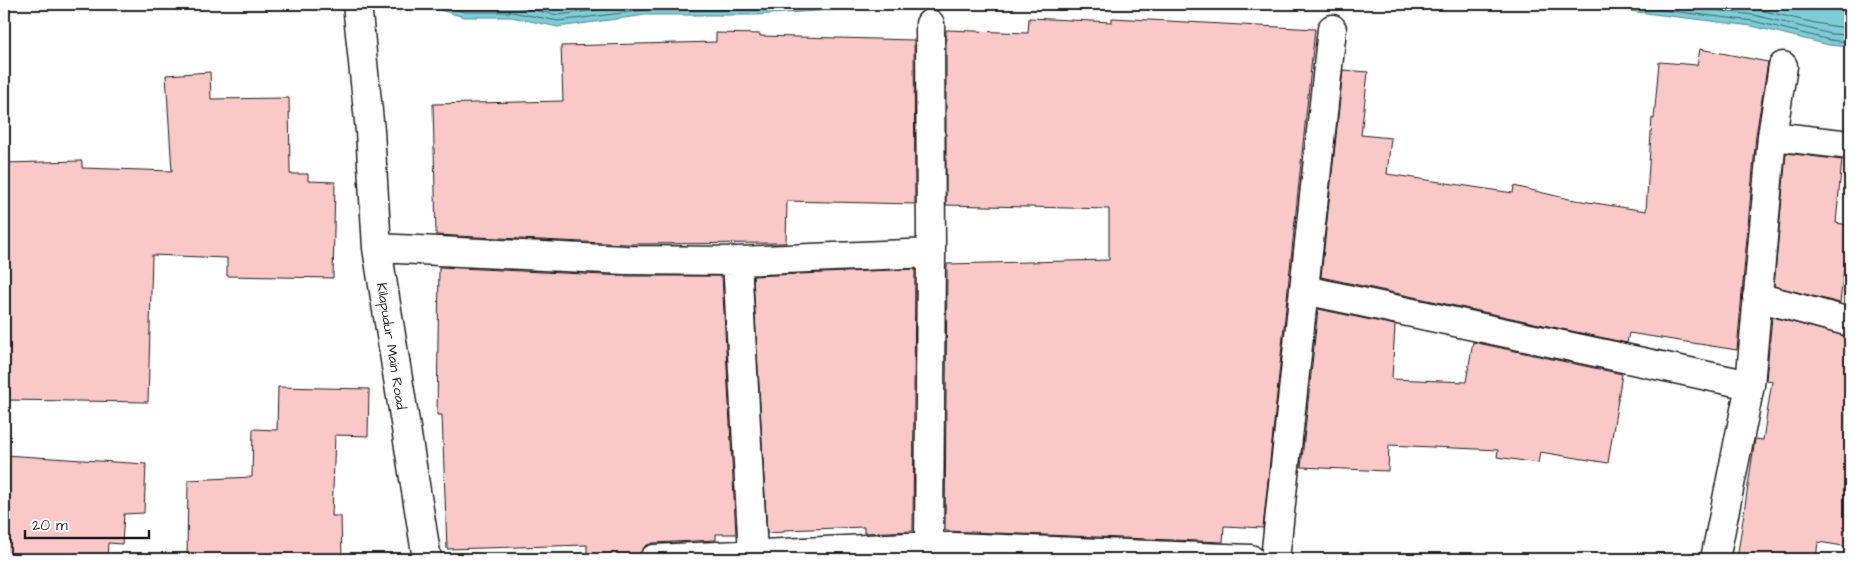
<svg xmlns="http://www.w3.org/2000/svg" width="1854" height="563" font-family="'Architects Daughter',sans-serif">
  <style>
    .water { fill: #7ccdd7; stroke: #56868c }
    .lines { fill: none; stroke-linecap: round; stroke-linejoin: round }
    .shore { stroke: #426367; stroke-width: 1 }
    .building { fill: #fac9c7; stroke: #1c1c1c }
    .minor-casing { stroke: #1c1c1c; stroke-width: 31 }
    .minor { stroke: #fff; stroke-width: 28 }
    .labels { text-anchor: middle; stroke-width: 5; stroke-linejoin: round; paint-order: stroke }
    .street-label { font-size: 14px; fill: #1c1c1c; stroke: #fff }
  </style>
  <rect width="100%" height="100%" fill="#fff"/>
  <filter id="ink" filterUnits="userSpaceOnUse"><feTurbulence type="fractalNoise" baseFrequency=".02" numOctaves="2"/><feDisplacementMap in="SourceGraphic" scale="10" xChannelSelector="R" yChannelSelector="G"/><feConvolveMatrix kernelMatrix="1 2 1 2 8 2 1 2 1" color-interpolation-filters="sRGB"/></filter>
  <g filter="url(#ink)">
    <path class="water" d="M364,4H921L756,15H646L558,27L511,17H464L423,5Z
      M1336,4H1850V47L1829,45L1752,26L1596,7Z"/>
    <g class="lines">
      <path class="shore" d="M436,4L465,12H512L558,21L646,10H756L847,4
        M459,4L513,6L558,15L644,4
        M1613,4L1753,21L1830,40L1850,42
        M1665,4L1754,15L1831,34L1850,35
        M1726,4C1768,9 1808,25 1850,28"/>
    </g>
    <path class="building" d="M1029,18L1112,22V18L1315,29L1263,528L1224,526L1223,542L945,531L947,264L1109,260V209L946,205V30L1028,33Z
      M716,33L760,34V36L914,40L915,204L787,201L786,243L625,244L436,235L433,104L563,101L561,46L716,42Z
      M1700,49L1768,62L1756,135L1737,350L1629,333L1627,343L1321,277L1343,70L1368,72L1361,135L1391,138L1387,174L1513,193L1514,186L1569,199L1646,211L1652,118L1654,119L1659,62L1697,65Z
      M210,72L211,99L289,98L290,174H308V181L335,182L333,278L227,276V258L152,255L148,402L4,400V163L82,161V168L172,171L166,75Z
      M1786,153L1842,160L1836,223L1849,225L1840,303L1774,286Z
      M439,267L624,276H722L736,534H716V540L653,543L645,546L639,558L587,557V545L447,549L442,415H437Z
      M915,269L913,531L864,533V527L784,530V532L767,533L753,276Z
      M1318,309L1395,325L1392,379L1466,382L1473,342L1622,374L1608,463L1540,452L1538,463L1497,457L1498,450L1389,445L1388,471L1301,467Z
      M1772,317L1850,337V547L1818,542L1816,559H1737L1754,446L1755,439L1763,440L1772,381L1766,380Z
      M278,387L369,389L368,436L335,435L332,516H341L342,559H187L188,480L252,477L253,429L277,430Z
      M4,455L146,464L144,513L124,514L122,544L108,543L107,559H4Z"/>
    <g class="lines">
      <g class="minor-casing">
        <path id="minor" d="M357,4L370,131L377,248L427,559
          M1772,136L1850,145
          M377,248L625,260L737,261L931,253
          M737,261L753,554
          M1305,290L1750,385
          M1757,297L1850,322
          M929,546L931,253L930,24
          M654,559L929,546L1250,559
          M1275,559L1332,29
          M1715,559L1750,385L1772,136L1783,66"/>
      </g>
      <use href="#minor" class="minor"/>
    </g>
  </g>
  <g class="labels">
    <g class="street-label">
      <text transform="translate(392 346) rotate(81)" y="5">Kilapudur Main Road</text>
    </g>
  </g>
  <rect width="1854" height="563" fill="none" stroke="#fff" stroke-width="20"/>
  <rect x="10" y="10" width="1834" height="543" fill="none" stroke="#1c1c1c" stroke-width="2" filter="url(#ink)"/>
  <path d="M25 530v8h124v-8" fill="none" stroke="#1c1c1c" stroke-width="2.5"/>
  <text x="32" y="530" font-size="15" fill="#1c1c1c" stroke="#ffffff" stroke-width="4" paint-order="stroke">20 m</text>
</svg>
